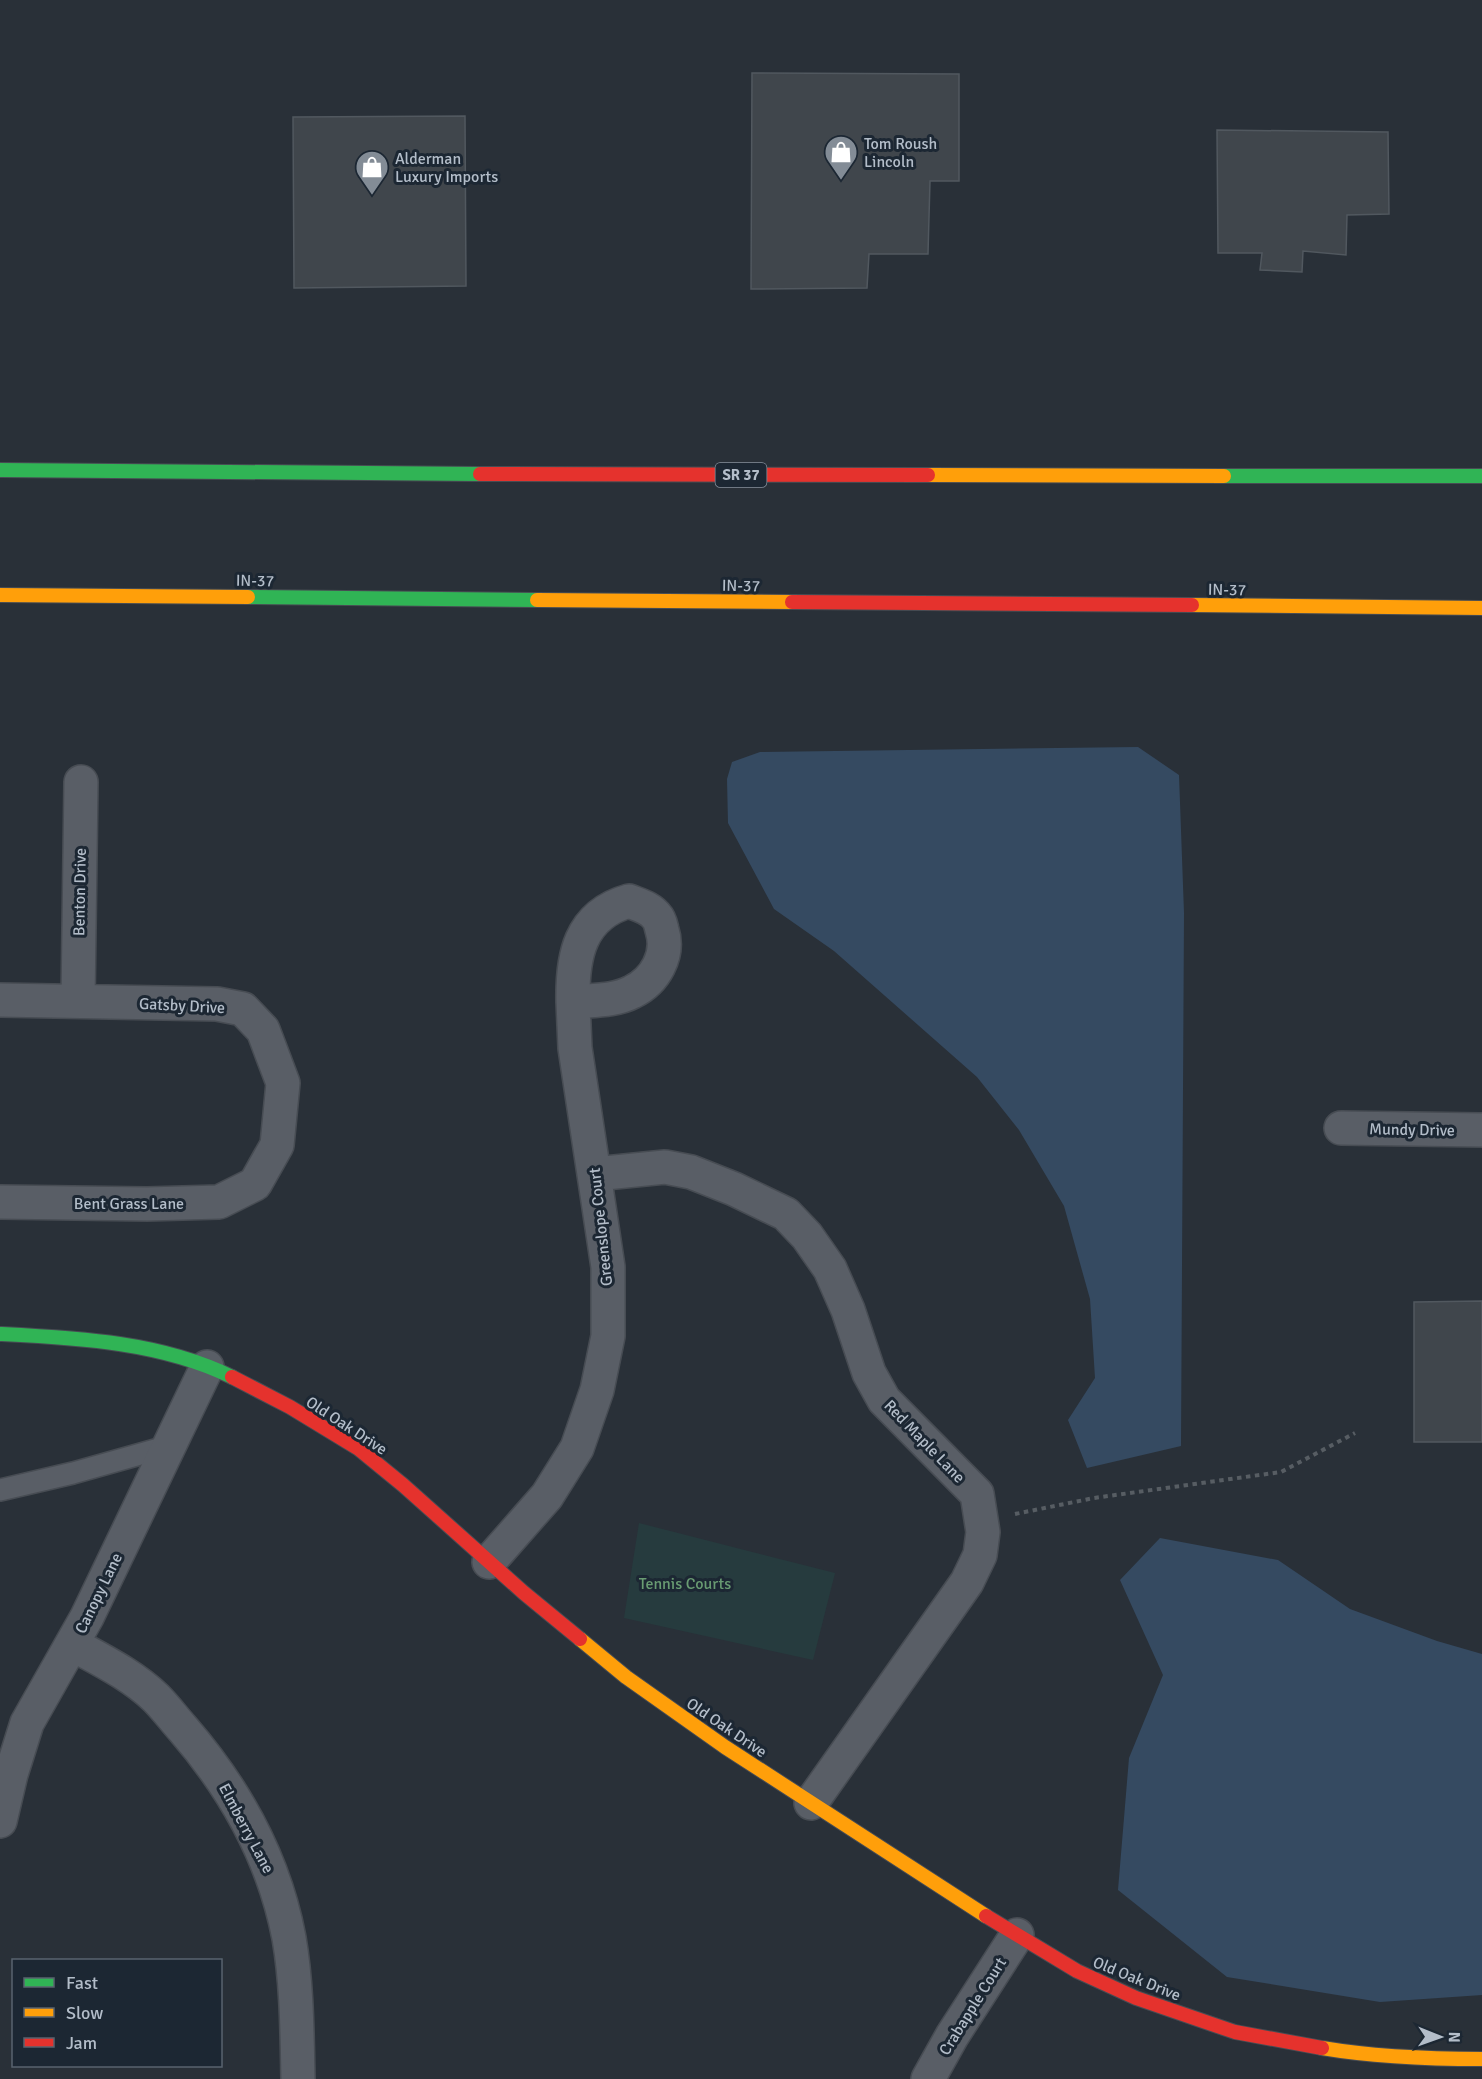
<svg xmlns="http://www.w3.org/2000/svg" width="1482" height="2079" font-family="Signika,sans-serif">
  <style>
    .green { fill: #263b3e }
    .water { fill: #354a61 }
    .building { fill: #40464c; stroke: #51585f; stroke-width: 1.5 }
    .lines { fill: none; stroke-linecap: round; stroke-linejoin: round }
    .lane-casing { stroke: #474c53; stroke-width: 24 }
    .street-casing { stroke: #474c53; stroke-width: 36 }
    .fast-casing { stroke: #474c53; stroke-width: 16 }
    .slow-casing { stroke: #474c53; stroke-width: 16 }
    .jam-casing { stroke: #474c53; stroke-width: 16 }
    .path { stroke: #575d63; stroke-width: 4; stroke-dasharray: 4.5 4.5; stroke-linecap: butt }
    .lane { stroke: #595e66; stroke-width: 21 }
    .street { stroke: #595e66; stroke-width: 33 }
    .fast { stroke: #30b455; stroke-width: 14 }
    .slow { stroke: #ff9f0a; stroke-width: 14 }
    .jam { stroke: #e5322d; stroke-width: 14 }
    .labels { text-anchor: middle; stroke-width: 6; stroke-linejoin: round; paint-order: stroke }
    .shield { fill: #1c2733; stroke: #86909c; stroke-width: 1.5 }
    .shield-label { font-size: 15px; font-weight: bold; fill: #b3bdc9 }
    .poi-label { font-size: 16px; fill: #b3bdc9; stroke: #1c2733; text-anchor: start }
    .street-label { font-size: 16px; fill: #b3bdc9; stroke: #1c2733 }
    .park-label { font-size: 16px; fill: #699b72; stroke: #1c2733 }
  </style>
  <rect width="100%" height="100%" fill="#293038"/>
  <path class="green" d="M639,1523L835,1573L813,1660L624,1618Z"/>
  <path class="water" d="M1138,747L1179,775L1184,913L1181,1446L1087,1468L1068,1420L1095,1378L1090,1299L1064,1206L1019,1130L977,1077L834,951L774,909L728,823L727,779L732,762L760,752Z
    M1160,1538L1278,1560L1350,1609L1437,1641L1482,1654V1995L1380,2002L1227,1977L1118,1890L1129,1758L1163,1675L1120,1580Z"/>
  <path class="building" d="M752,73L959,74V181H930L928,254H869L867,288L751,289Z
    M465,116L466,286L294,288L293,117Z
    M1217,130L1388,132L1389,214L1347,215L1346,255L1303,251L1302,272L1260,270L1262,253H1218Z
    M1482,1301V1442H1414V1302Z"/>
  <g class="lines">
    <g class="lane-casing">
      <path id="lane" d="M0,1490L73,1473L169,1446"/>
    </g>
    <g class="street-casing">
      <path id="street" d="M629,901C639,905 651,908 657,917C660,920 661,926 662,930C670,955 655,981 632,992C615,1001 593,1000 573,1002C572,957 579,915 629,901Z
        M0,1000L217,1004L243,1009L263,1030L283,1083L277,1145L255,1184L219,1202L147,1204L0,1202
        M78,1001L81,782
        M1341,1128L1482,1130
        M595,1174L665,1167L691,1172L734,1189L786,1214L807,1236L830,1269L848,1310L869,1373L884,1400L977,1494L983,1532L980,1555L967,1582L811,1803
        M489,1562L547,1496L577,1448L597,1390L608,1336V1267L575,1048L573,1002
        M72,1644C101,1660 132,1675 156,1698C166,1708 174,1719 183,1729C235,1789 274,1859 289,1938C297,1984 297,2032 298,2079
        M0,1821L11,1774L27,1723L87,1617L207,1367
        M928,2079L952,2036L1017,1935"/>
    </g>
    <g class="fast-casing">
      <path id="fast" d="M0,470L480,474
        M1224,476H1482
        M248,597L537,600
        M0,1334C78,1338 161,1342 232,1377"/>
    </g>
    <g class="slow-casing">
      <path id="slow" d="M928,475L1224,476
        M0,595L248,597
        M537,600L792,602
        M1192,605L1482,608
        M580,1639L626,1677L725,1747L986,1916
        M1322,2048C1375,2057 1428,2059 1482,2059"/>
    </g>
    <g class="jam-casing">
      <path id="jam" d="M480,474L928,475
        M792,602L1192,605
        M232,1377L290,1407L359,1449L403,1485L524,1593L580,1639
        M986,1916L1077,1971L1136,1998L1235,2032L1322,2048"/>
    </g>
    <path class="path" d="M1015,1514L1094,1498L1281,1472L1355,1433"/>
    <use href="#lane" class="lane"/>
    <use href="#street" class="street"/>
    <use href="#fast" class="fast"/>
    <use href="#slow" class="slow"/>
    <use href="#jam" class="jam"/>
  </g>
  <defs>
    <g id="shop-pin" transform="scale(1.725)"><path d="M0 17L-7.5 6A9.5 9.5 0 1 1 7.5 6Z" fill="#838c96" stroke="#1c2733"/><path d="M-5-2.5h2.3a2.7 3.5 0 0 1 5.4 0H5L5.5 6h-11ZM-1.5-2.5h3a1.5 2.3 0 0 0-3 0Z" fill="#fff"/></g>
  </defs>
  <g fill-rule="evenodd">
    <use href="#shop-pin" x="841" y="152"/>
    <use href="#shop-pin" x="372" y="167"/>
  </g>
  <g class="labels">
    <rect class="shield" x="715.5" y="463" width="51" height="24" rx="4.5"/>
    <g class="shield-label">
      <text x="741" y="480">SR 37</text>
    </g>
    <g class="poi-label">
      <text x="864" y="149">Tom Roush<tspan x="864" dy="18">Lincoln</tspan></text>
      <text x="395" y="164">Alderman<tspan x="395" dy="18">Luxury Imports</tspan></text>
    </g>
    <g class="street-label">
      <text transform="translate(255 580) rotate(1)" y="6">IN-37</text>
      <text transform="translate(741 585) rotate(1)" y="6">IN-37</text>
      <text transform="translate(1227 589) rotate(1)" y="6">IN-37</text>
      <text transform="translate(79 892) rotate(-89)" y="6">Benton Drive</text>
      <text transform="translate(182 1005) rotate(3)" y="6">Gatsby Drive</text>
      <text transform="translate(1412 1129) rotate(1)" y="6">Mundy Drive</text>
      <text x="129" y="1209">Bent Grass Lane</text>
      <text transform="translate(600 1227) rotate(-96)" y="6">Greenslope Court</text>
      <text transform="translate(347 1425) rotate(33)" y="6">Old Oak Drive</text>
      <text transform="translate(925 1441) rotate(46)" y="6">Red Maple Lane</text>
      <text transform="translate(98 1593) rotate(-64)" y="6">Canopy Lane</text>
      <text transform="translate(727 1727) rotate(34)" y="6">Old Oak Drive</text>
      <text transform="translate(247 1828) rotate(62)" y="6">Elmberry Lane</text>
      <text transform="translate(1137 1978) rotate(22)" y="6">Old Oak Drive</text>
      <text transform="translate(972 2006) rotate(-58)" y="6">Crabapple Court</text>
    </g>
    <g class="park-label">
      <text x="685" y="1589">Tennis Courts</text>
    </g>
  </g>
  <rect x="12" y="1959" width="210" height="108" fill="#1c2733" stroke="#58636f" stroke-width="1.5"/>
  <rect x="24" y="1978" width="30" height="9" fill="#30b455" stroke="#58636f" stroke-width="1.5"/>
  <text x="66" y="1989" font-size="18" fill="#b3bdc9">Fast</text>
  <rect x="24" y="2008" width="30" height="9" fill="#ff9f0a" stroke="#58636f" stroke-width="1.5"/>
  <text x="66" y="2019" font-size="18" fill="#b3bdc9">Slow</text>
  <rect x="24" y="2038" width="30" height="9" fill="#e5322d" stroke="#58636f" stroke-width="1.5"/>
  <text x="66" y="2049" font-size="18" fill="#b3bdc9">Jam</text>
  <g transform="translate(1440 2037) rotate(91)" stroke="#1c2733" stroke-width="4.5" paint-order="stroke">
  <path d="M0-4.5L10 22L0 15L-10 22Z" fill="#b3bdc9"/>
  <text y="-9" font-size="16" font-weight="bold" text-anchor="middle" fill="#b3bdc9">N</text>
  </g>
</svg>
